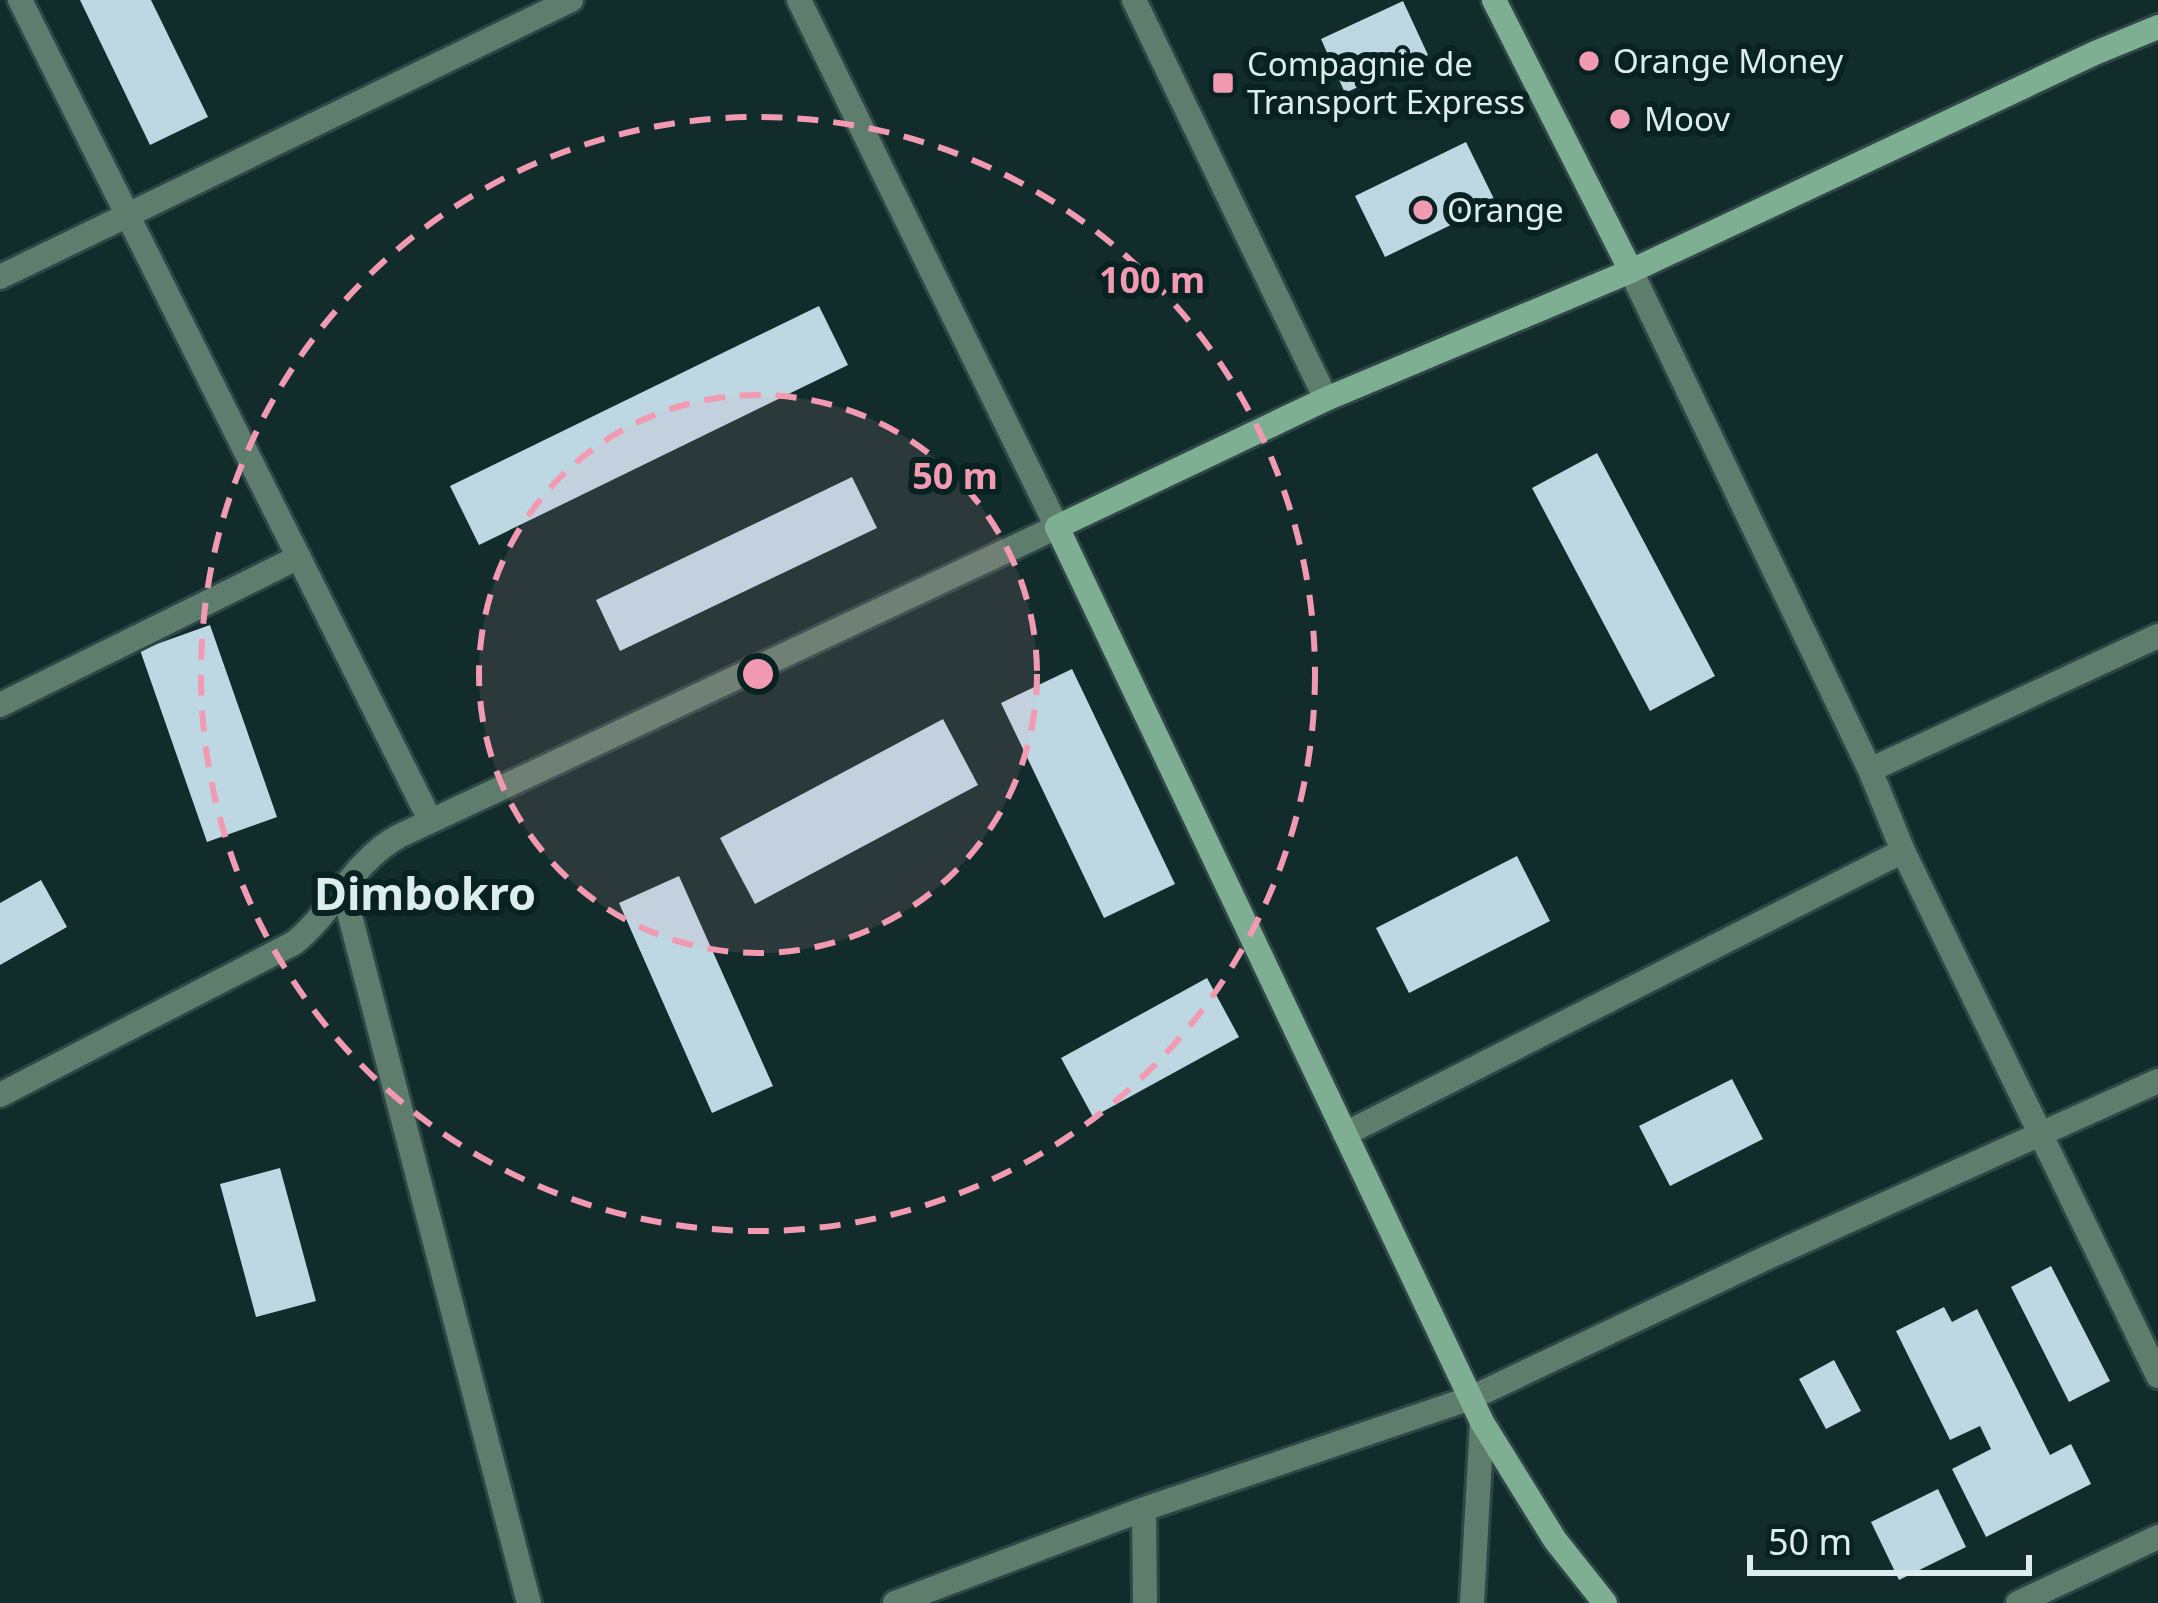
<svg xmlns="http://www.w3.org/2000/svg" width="2158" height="1603" font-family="'Noto Sans',sans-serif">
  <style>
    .building { fill: #bed8e3 }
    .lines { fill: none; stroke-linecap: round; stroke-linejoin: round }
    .street-casing { stroke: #2e4746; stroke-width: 30 }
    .secondary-casing { stroke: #2e4746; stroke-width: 30 }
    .street { stroke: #5f7d6c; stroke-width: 24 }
    .secondary { stroke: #7eaf93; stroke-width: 24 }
    .ring { fill: none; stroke: #f19ab2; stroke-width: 6; stroke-dasharray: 21 15 }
    .poi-dot { fill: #f19ab2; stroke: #082221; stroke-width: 4.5 }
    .labels { text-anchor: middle; stroke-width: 12; stroke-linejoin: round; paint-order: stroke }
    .poi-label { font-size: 33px; fill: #ddecec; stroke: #082221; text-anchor: start }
    .district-label { font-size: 45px; font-weight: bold; fill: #ddecec; stroke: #082221 }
    .centre { fill: #f19ab2; stroke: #082221; stroke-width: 6 }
    .ring-label { font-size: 36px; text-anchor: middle; font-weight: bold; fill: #f19ab2; stroke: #082221; stroke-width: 12; stroke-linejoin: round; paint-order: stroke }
  </style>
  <rect width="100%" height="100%" fill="#122c2b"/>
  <path class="building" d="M80,0H151L208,117L150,145Z
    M1403,1L1428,55L1345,93L1321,39Z
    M1466,142L1496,203L1385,257L1355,196Z
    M819,306L848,365L479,545L450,486Z
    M1597,453L1715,676L1650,711L1532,488Z
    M852,477L877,528L620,651L596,600Z
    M210,625L277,817L207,842L140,650Z
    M1072,669L1175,884L1104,918L1001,703Z
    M943,719L978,785L755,904L720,838Z
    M1517,856L1550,921L1409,993L1376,928Z
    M679,876L773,1086L712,1113L619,903Z
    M41,880L67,927L0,965V903Z
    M1207,978L1239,1037L1093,1117L1061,1058Z
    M1732,1079L1763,1139L1670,1186L1639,1126Z
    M280,1168L316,1301L256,1317L220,1184Z
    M2051,1266L2110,1381L2069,1402L2011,1287Z
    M1944,1307L1952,1322L1977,1309L2050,1455L2071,1444L2091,1484L1986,1537L1952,1469L1991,1449L1980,1426L1950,1440L1896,1331Z
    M1834,1360L1861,1411L1826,1429L1799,1379Z
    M1938,1489L1966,1547L1899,1580L1871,1522Z"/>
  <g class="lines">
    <g class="street-casing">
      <path id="street" d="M20,0L430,820
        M1134,0L1326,399
        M1631,271L1870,770L1903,851L2158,1376
        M0,277L571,0
        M0,705L299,557
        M1870,770L2158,636
        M342,885L529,1603
        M0,1095L294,943C334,911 352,862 399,836L1057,527L799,0
        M1345,1134L1903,851
        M1144,1509L1145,1603
        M895,1603L1144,1509L1471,1398L1768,1257L2158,1081
        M1472,1603L1482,1422
        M2018,1603L2158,1537"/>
    </g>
    <g class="secondary-casing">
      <path id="secondary" d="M1494,0L1631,271
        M1605,1603L1555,1540L1482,1422L1057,527L1326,399L1631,271L2095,53L2158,27"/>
    </g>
    <use href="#street" class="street"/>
    <use href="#secondary" class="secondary"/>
  </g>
  <circle cx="758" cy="674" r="279" fill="#f19ab2" fill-opacity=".12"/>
  <g class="ring">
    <circle cx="758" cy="674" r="279"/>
    <circle cx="758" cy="674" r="557"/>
  </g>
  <g class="poi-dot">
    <circle cx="1589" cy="61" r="12"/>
    <rect x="1211" y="71" width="24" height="24" rx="6"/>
    <circle cx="1620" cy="119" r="12"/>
    <circle cx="1423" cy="210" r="12"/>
  </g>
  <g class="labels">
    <g class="poi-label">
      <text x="1613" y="73">Orange Money</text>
      <text x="1247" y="76">Compagnie de<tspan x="1247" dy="38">Transport Express</tspan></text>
      <text x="1644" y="131">Moov</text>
      <text x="1447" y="222">Orange</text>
    </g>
    <g class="district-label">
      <text x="425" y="910">Dimbokro</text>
    </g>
  </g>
  <circle cx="758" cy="674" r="18" class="centre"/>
  <g class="ring-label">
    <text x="1152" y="293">100 m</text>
    <text x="955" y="489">50 m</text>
  </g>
  <path d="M1750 1555v18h279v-18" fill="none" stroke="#ddecec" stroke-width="6"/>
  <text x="1768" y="1555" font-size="36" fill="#ddecec" stroke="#082221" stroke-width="9" paint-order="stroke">50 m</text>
</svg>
